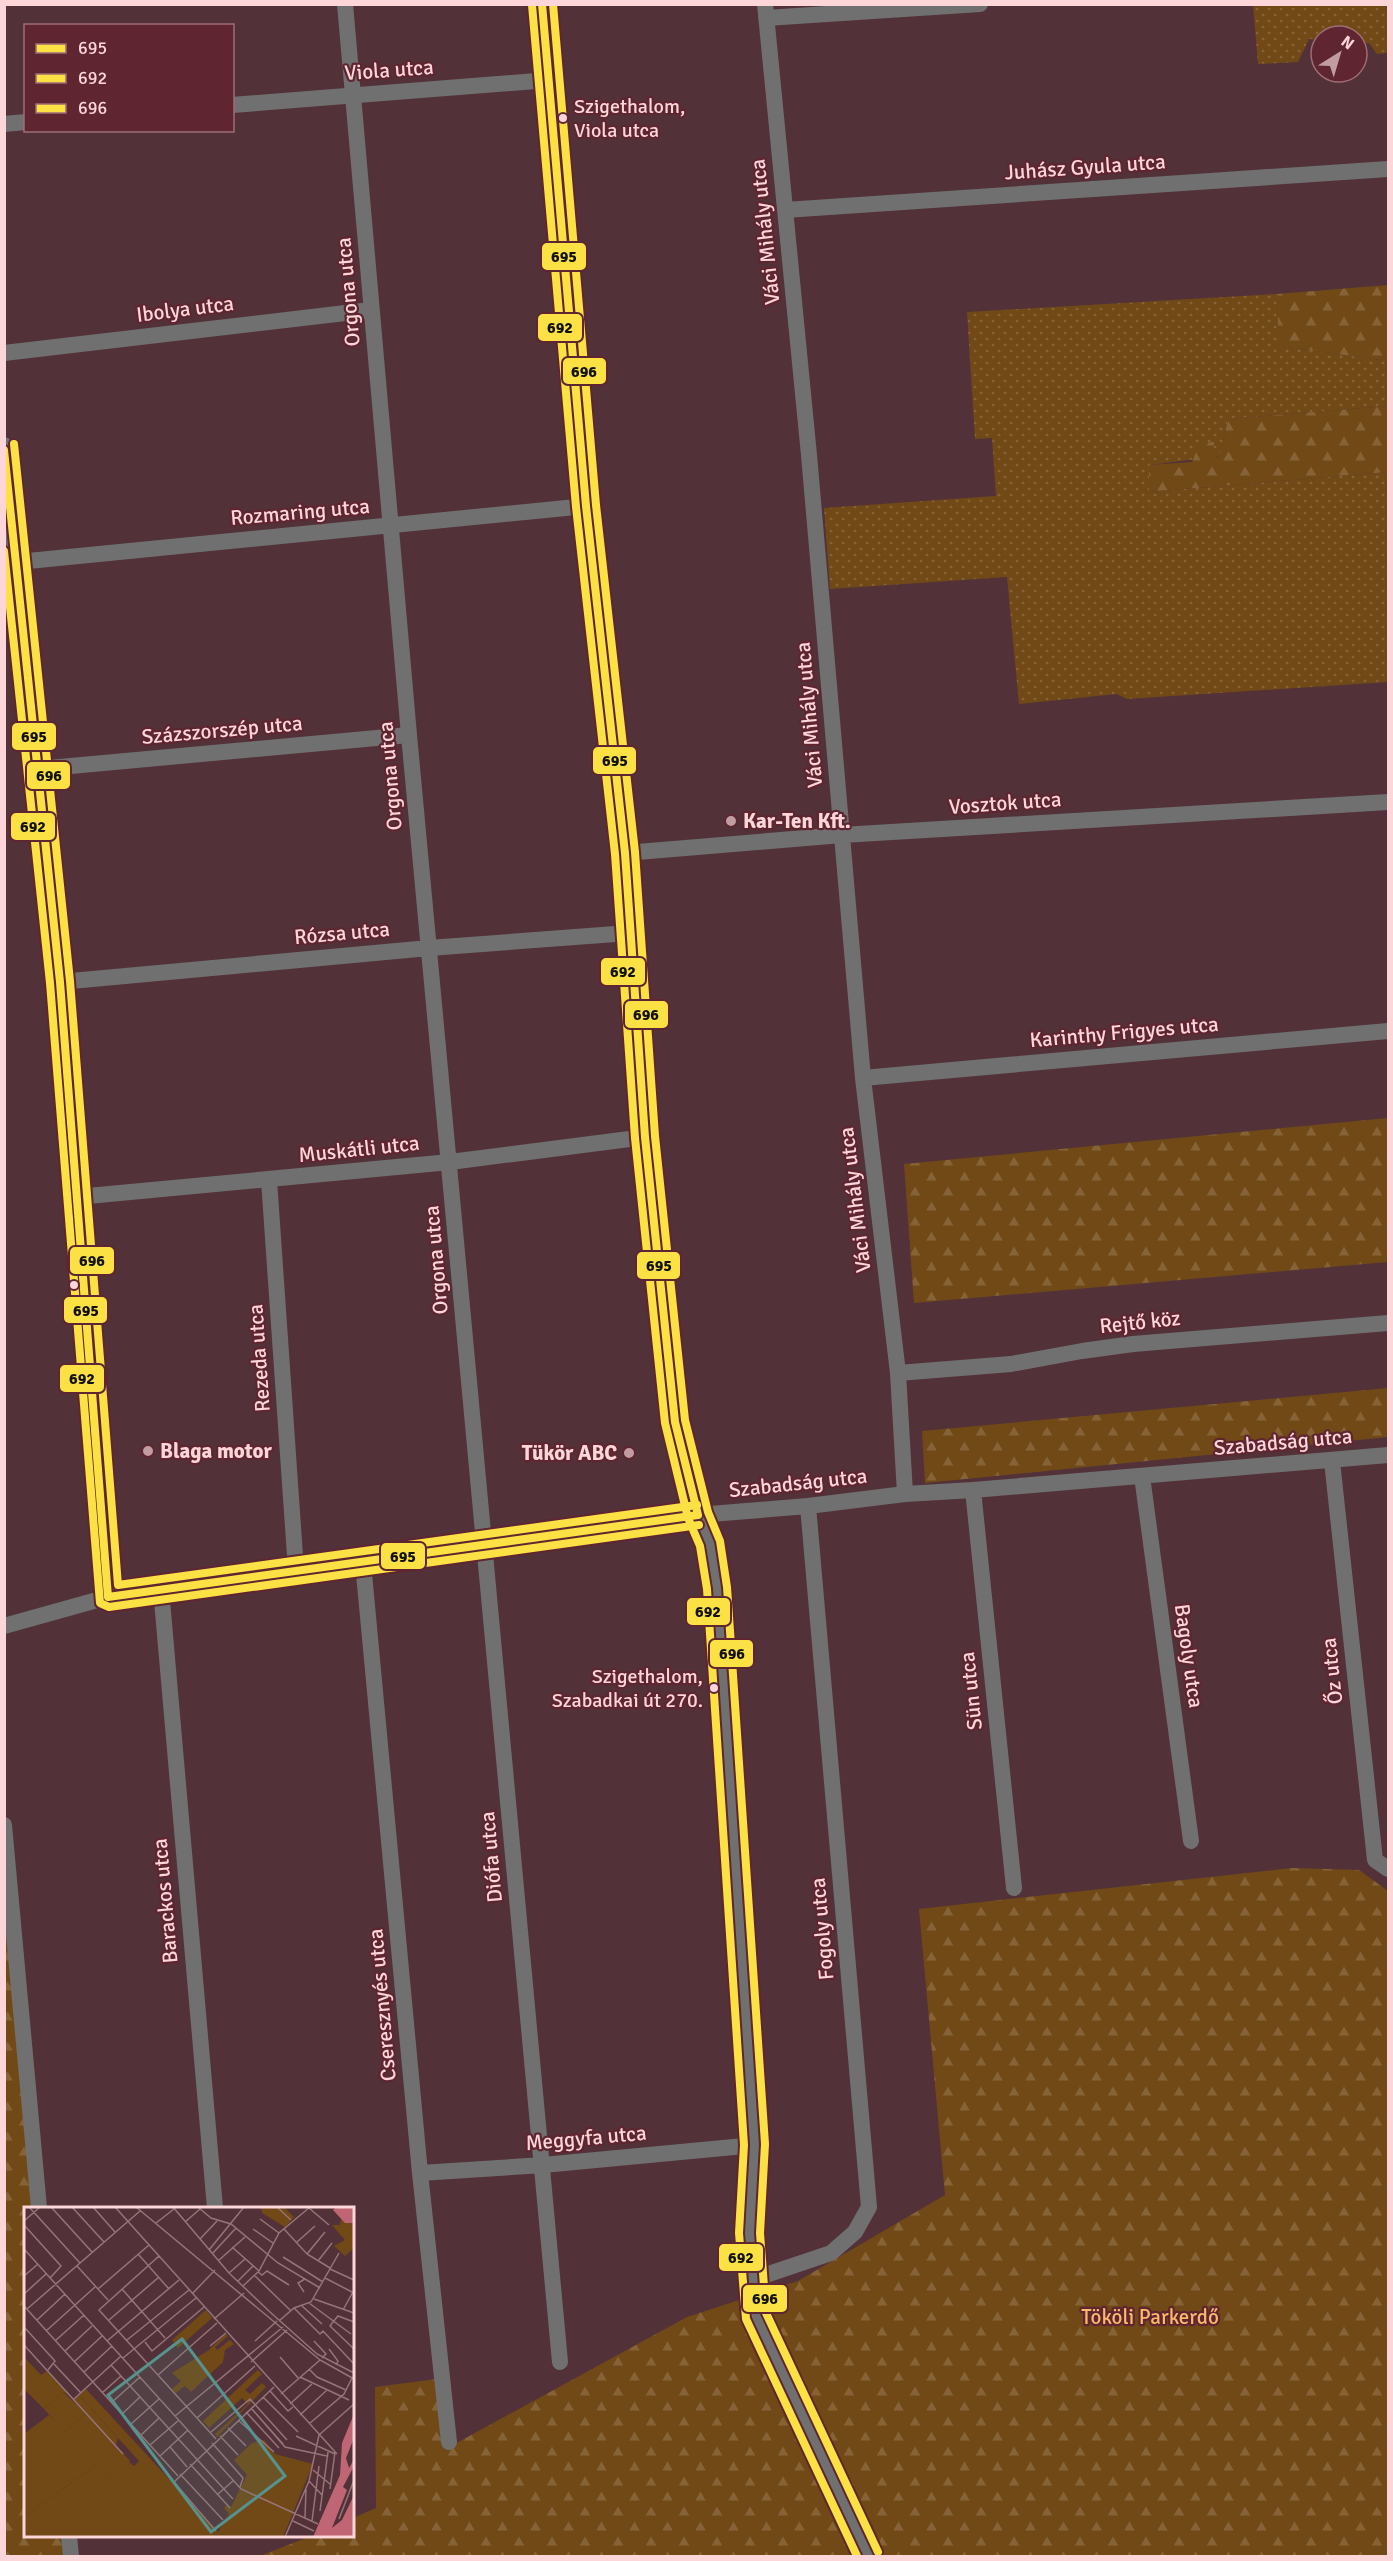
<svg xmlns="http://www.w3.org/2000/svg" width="1393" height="2561" font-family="Signika,sans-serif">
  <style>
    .grass { fill: url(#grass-dots) }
    .forest { fill: url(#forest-firs) }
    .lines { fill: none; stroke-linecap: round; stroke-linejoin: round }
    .minor { stroke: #707071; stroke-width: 16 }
    .bus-1-casing { stroke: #5f2530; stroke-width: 12 }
    .bus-2-casing { stroke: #5f2530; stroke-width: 12 }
    .bus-3-casing { stroke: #5f2530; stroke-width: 12 }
    .bus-1 { stroke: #fbe143; stroke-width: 8 }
    .bus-2 { stroke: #fbe143; stroke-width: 8 }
    .bus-3 { stroke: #fbe143; stroke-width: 8 }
    .bus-dot { fill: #fdd6da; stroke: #5f2530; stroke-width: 2 }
    .poi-dot { fill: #c19da1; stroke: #5f2530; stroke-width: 2 }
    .labels { text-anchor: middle; stroke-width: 4.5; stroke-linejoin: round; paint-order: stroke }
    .bus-label { font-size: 20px; fill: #fdd6da; stroke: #5f2530; text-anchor: start }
    .street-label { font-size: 21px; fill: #fdd6da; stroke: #5f2530 }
    .poi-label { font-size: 21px; font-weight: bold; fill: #fdd6da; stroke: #5f2530; text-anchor: start }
    .park-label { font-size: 21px; fill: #faba69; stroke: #5f2530 }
    .inset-road { fill: none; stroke: #967479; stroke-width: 1.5 }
    .view { fill: #56938e; fill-opacity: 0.15; stroke: #56938e; stroke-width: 3 }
    .inset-edge { fill: none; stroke: #fdd6da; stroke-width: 3 }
    .line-badge { stroke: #5f2530; stroke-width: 2 }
    .pale-badge-label { font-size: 16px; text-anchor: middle; font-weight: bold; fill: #111 }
  </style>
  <defs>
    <pattern id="grass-dots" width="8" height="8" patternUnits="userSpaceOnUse" patternTransform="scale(1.5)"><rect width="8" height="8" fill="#714916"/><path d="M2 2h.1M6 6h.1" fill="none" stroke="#866237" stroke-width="1.8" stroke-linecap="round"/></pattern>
    <pattern id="forest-firs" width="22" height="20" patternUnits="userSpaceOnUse" patternTransform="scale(1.5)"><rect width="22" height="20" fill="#714916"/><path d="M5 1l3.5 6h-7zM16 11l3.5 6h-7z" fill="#866237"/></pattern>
  </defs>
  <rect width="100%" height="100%" fill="#523238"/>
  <path class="grass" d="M1253,5H1388V53L1377,54L1369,43L1357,42V36H1321V40L1309,39L1298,62L1258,64Z
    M1277,294L1280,346L1381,360L1388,356V406L1228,419L1220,456L1150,465L1149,492L1388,472V682L1127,699L1117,694L1019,704L1007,577L830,589L824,508L996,496L992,438L975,439L967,312Z"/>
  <path class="forest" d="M1388,285V356L1381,360L1279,346L1277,294Z
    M1388,406V472L1149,492V465L1192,462L1200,443L1214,442V457L1220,456L1228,419Z
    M1388,1118V1262L914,1303L904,1164Z
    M1388,1388V1437L925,1483L922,1431Z
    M4,1848L39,2208H26V2536H70L72,2556H5Z
    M1292,1868L1359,1870L1388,1891V2556H260L311,2536H352L353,2518L376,2508L375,2387L445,2378L453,2445L687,2317L798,2281L945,2195L919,1909Z"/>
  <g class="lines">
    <path class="minor" d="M345,4L409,735L560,2362
      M542,4L586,506L625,853L645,1137L675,1422L698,1515L710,1543L717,1588L755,2145L749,2233L756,2316L868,2556
      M765,4L809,455L863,1078L898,1373L905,1494
      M766,18L980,4
      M232,105L549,80
      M4,124L26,122
      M785,210L1388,169
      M4,353L371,310
      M4,445L60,982L108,1597
      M18,562L586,506
      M38,769L409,735
      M625,853L842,835L1388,802
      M60,982L429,948L629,933
      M863,1078L1388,1031
      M269,1180L296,1570
      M77,1197L450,1162L645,1137
      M898,1373L1011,1364L1082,1351L1133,1344L1388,1323
      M1332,1461L1375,1860L1388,1869
      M1142,1476L1191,1841
      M973,1490L1014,1888
      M363,1563L420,2173L449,2442
      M161,1589L215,2208
      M4,1626L108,1597L296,1570L363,1563L484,1544L698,1515L808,1506L905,1494L973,1490L1388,1455
      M4,1825L39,2208
      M420,2173L543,2165L755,2145
      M754,2279L831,2253L855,2232L869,2207L808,1506
      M69,2536L71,2556"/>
    <g class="bus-1-casing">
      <path id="bus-1" d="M542,4L586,506L625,853L645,1137L675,1422L698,1515
        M4,450L60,982L108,1597
        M108,1597L698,1515"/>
    </g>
    <g class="bus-2-casing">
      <path id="bus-2" d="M532,5L576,507L615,854L635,1138L665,1423L688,1518L700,1546L707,1589L744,2145L739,2233L746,2319L857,2556
        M4,551L50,983L100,1603L109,1607L699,1525"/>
    </g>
    <g class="bus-3-casing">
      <path id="bus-3" d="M553,4L596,505L635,852L655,1136L685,1420L708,1512L720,1541L727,1587L765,2144L760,2233L766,2313L878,2552
        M14,444L70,981L118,1585L697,1505"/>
    </g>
    <use href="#bus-1" class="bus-1"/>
    <use href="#bus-2" class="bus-2"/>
    <use href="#bus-3" class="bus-3"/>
  </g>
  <g class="bus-dot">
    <circle cx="563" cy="118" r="5"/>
    <circle cx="74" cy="1285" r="5"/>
    <circle cx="714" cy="1688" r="5"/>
  </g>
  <g class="poi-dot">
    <circle cx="731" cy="821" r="6"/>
    <circle cx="148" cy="1451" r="6"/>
    <circle cx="629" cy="1453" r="6"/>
  </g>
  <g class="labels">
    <g class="bus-label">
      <text x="574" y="113">Szigethalom,<tspan x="574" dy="24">Viola utca</tspan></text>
      <text x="703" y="1683" text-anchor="end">Szigethalom,<tspan x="703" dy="24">Szabadkai út 270.</tspan></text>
    </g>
    <g class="street-label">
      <text transform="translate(389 70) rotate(-4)" y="7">Viola utca</text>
      <text transform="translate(1085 167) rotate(-4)" y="7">Juhász Gyula utca</text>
      <text transform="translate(765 232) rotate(-96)" y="7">Váci Mihály utca</text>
      <text transform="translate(348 292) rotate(-95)" y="7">Orgona utca</text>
      <text transform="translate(185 309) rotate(-7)" y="7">Ibolya utca</text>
      <text transform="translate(300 512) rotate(-5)" y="7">Rozmaring utca</text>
      <text transform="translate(809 715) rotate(-95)" y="7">Váci Mihály utca</text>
      <text transform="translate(222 730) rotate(-5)" y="7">Százszorszép utca</text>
      <text transform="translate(390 776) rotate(-95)" y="7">Orgona utca</text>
      <text transform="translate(1005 803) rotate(-4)" y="7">Vosztok utca</text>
      <text transform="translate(342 933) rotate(-5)" y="7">Rózsa utca</text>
      <text transform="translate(1124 1032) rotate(-5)" y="7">Karinthy Frigyes utca</text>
      <text transform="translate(359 1149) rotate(-6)" y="7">Muskátli utca</text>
      <text transform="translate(855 1200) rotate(-97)" y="7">Váci Mihály utca</text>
      <text transform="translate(436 1260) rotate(-95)" y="7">Orgona utca</text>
      <text transform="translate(1140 1322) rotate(-6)" y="7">Rejtő köz</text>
      <text transform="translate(259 1358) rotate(-94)" y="7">Rezeda utca</text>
      <text transform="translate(1283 1442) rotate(-5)" y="7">Szabadság utca</text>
      <text transform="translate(798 1483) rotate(-6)" y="7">Szabadság utca</text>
      <text transform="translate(1189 1656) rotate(82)" y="7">Bagoly utca</text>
      <text transform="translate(1332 1671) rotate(-96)" y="7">Őz utca</text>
      <text transform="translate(971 1691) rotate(-96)" y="7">Sün utca</text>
      <text transform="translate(491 1857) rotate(-95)" y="7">Diófa utca</text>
      <text transform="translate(165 1901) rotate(-95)" y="7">Barackos utca</text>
      <text transform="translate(822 1929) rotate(-95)" y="7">Fogoly utca</text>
      <text transform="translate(382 2005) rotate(-95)" y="7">Cseresznyés utca</text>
      <text transform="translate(586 2138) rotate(-5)" y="7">Meggyfa utca</text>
    </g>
    <g class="poi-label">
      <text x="743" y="828">Kar-Ten Kft.</text>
      <text x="160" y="1458">Blaga motor</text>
      <text x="617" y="1460" text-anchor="end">Tükör ABC</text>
    </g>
    <g class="park-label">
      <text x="1150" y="2324">Tököli Parkerdő</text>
    </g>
  </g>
  <g transform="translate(24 2207)">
    <rect width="330" height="330" fill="#523238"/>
    <path d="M317,12L330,16V41L321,49L310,39L321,33L308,18H316ZM182,103L188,111L154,141L148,133ZM201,127L204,129L191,140L193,143L206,133L210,137L201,143L199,155L167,185L161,179L152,186L148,182L157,174L148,166L185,143ZM55,188L94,231L92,238L106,254L94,274L74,263L75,260L41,225L62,206L50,193Z" fill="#714916"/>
    <path d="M237,0H260L270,10L261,20L238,6ZM0,150L17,168L23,164L47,189L39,185L20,202L0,182ZM234,163L238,167L221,183L226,187L238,176L242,180L193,230L191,227L224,197L218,191L185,221L179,214ZM62,182L194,325L205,307L200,301L203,297L207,300L223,268L210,253L228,236L240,233L251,247L289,257L259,330H0V310L73,257L79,266L94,273L99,260L105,255L110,259L115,254L55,188Z" fill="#714916"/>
    <path d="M39,185L62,206L41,225L20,202Z" fill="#714916"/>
    <path d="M25,208L73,257L0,310V227ZM46,298L54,306L30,330H11Z" fill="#714916"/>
    <path d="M312,0H329L330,16H321L309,3ZM330,207V231L322,251L325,261L329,254L330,259L319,280L323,283L308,321L318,313L330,288V330H289L316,268L318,236Z" fill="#c06573"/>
    <path class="inset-road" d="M5,0L56,56M27,0L68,45M48,0L80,35M69,0L91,25M91,0L313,247M112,0L296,153L330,172M149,0L205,66L246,105L293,147L330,166M174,0L187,11L207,17L254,56L296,81M253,0L267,13M285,1L305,18M236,12L255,26M0,14L16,0M161,15L176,2M132,16L150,2M0,18L37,59L26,71M229,22L249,36M260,22L283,47L306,61M176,32L193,14M273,35L291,19M208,40L235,64M0,42L217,282L294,317M185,43L220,0M114,47L145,82M188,47L212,21M283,47L301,25M135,49L75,103L192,232M259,50L299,75M194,54L221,30M294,54L308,36M53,59L84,93M306,62L330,73M234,65L238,68L243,64L265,78M205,66L221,52M230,68L267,104M0,69L14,57M301,71L328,85M214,74L229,59M219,79L235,64L255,26L286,0M74,82L125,38M98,82L141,131M280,85L274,76L281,72M0,87L22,67M168,87L191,63M290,92L330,106M285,96L327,127M0,99L154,269M278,99L298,117M270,101L296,127L299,124L330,157M3,102L116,4M319,103L330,83M190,112L220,86M13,113L41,87M85,113L135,70M255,114L270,101L287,95L315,46M309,115L306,119L330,142M309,115L314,109L330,115M0,120L31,154L24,163M22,124L71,80M103,133L165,83M31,134L60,108M83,134L155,73M231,134L253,114M290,134L302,147L298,151M121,135L128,144L180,100M0,138L99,247M186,139L202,126M305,142L314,154L312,158M41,144L68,119M256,150L275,172M99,151L172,91M50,155L78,129M227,155L263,123M30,157L57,186M87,158L209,292M125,158L150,137M285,162L293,170L322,183M60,165L88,139M134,168L193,116M276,170L325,193M246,184L264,204L269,200M78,186L97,169M257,187L296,153M239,190L274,225M50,192L97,149M87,196L116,170M266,197L288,177M222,205L255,241M98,207L116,190M276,208L303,183M151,209L259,120M173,211L231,159M214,213L250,245M107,217L135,192M285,217L320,187L328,171M204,221L222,239M187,225L226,192L263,233M117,228L135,211M295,228L330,197M196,229L214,248M272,229L311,247M188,236L219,271L216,280M259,237L227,201L261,240L303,249M126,238L155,213M146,240L163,260M136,249L164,223M166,257L206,301M289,263L306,277M156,267L199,313M285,274L298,288M306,282L311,245M194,287L210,273M296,304L304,245M281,311L282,282M315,312L330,273M269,314L290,324M288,314L295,259M192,324L150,275L250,180M261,330L285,274L295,228"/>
    <path class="view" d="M158,132L261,269L187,325L84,188Z"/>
    <rect width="330" height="330" class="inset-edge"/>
  </g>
  <g class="line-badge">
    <rect x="541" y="242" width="46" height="29" rx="6" fill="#fbe143"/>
    <rect x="537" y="313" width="46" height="29" rx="6" fill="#fbe143"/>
    <rect x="562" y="357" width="45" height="28" rx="6" fill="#fbe143"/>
    <rect x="11" y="722" width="46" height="29" rx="6" fill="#fbe143"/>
    <rect x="592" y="746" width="45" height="29" rx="6" fill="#fbe143"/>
    <rect x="26" y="761" width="45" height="29" rx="6" fill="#fbe143"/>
    <rect x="10" y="812" width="46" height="29" rx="6" fill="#fbe143"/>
    <rect x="600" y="957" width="46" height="29" rx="6" fill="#fbe143"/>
    <rect x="624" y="1000" width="45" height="29" rx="6" fill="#fbe143"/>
    <rect x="69" y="1246" width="46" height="29" rx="6" fill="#fbe143"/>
    <rect x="636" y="1251" width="45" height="29" rx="6" fill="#fbe143"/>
    <rect x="63" y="1296" width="45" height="28" rx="6" fill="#fbe143"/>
    <rect x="59" y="1364" width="46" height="29" rx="6" fill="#fbe143"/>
    <rect x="380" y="1542" width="46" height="28" rx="6" fill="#fbe143"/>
    <rect x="686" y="1597" width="45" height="29" rx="6" fill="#fbe143"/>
    <rect x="709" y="1639" width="45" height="29" rx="6" fill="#fbe143"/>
    <rect x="718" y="2243" width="46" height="29" rx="6" fill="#fbe143"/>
    <rect x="742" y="2284" width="46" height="29" rx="6" fill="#fbe143"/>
  </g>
  <g class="pale-badge-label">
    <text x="564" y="262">695</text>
    <text x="560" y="333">692</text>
    <text x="584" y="377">696</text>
    <text x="34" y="742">695</text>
    <text x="615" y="766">695</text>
    <text x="49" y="781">696</text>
    <text x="33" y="832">692</text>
    <text x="623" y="977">692</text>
    <text x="646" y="1020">696</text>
    <text x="92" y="1266">696</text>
    <text x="659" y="1271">695</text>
    <text x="86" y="1316">695</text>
    <text x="82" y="1384">692</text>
    <text x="403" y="1562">695</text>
    <text x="708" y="1617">692</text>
    <text x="732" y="1659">696</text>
    <text x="741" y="2263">692</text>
    <text x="765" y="2304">696</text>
  </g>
  <rect width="1393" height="2561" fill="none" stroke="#fdd6da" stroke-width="12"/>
  <rect x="24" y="24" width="210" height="108" fill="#5f2530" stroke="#9e6c74" stroke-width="1.5"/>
  <rect x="36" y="44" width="30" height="9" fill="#fbe143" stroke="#9e6c74" stroke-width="1.5"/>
  <text x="78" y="54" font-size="18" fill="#fdd6da">695</text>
  <rect x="36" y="74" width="30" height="9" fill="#fbe143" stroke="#9e6c74" stroke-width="1.5"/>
  <text x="78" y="84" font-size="18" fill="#fdd6da">692</text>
  <rect x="36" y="104" width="30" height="9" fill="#fbe143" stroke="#9e6c74" stroke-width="1.5"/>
  <text x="78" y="114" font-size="18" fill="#fdd6da">696</text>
  <g transform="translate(1339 54) rotate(37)"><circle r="28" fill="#5f2530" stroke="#9e6c74" stroke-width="1.5"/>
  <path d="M0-4.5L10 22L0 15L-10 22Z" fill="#c19da1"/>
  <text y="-9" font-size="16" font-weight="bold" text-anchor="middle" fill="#fdd6da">N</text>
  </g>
</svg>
